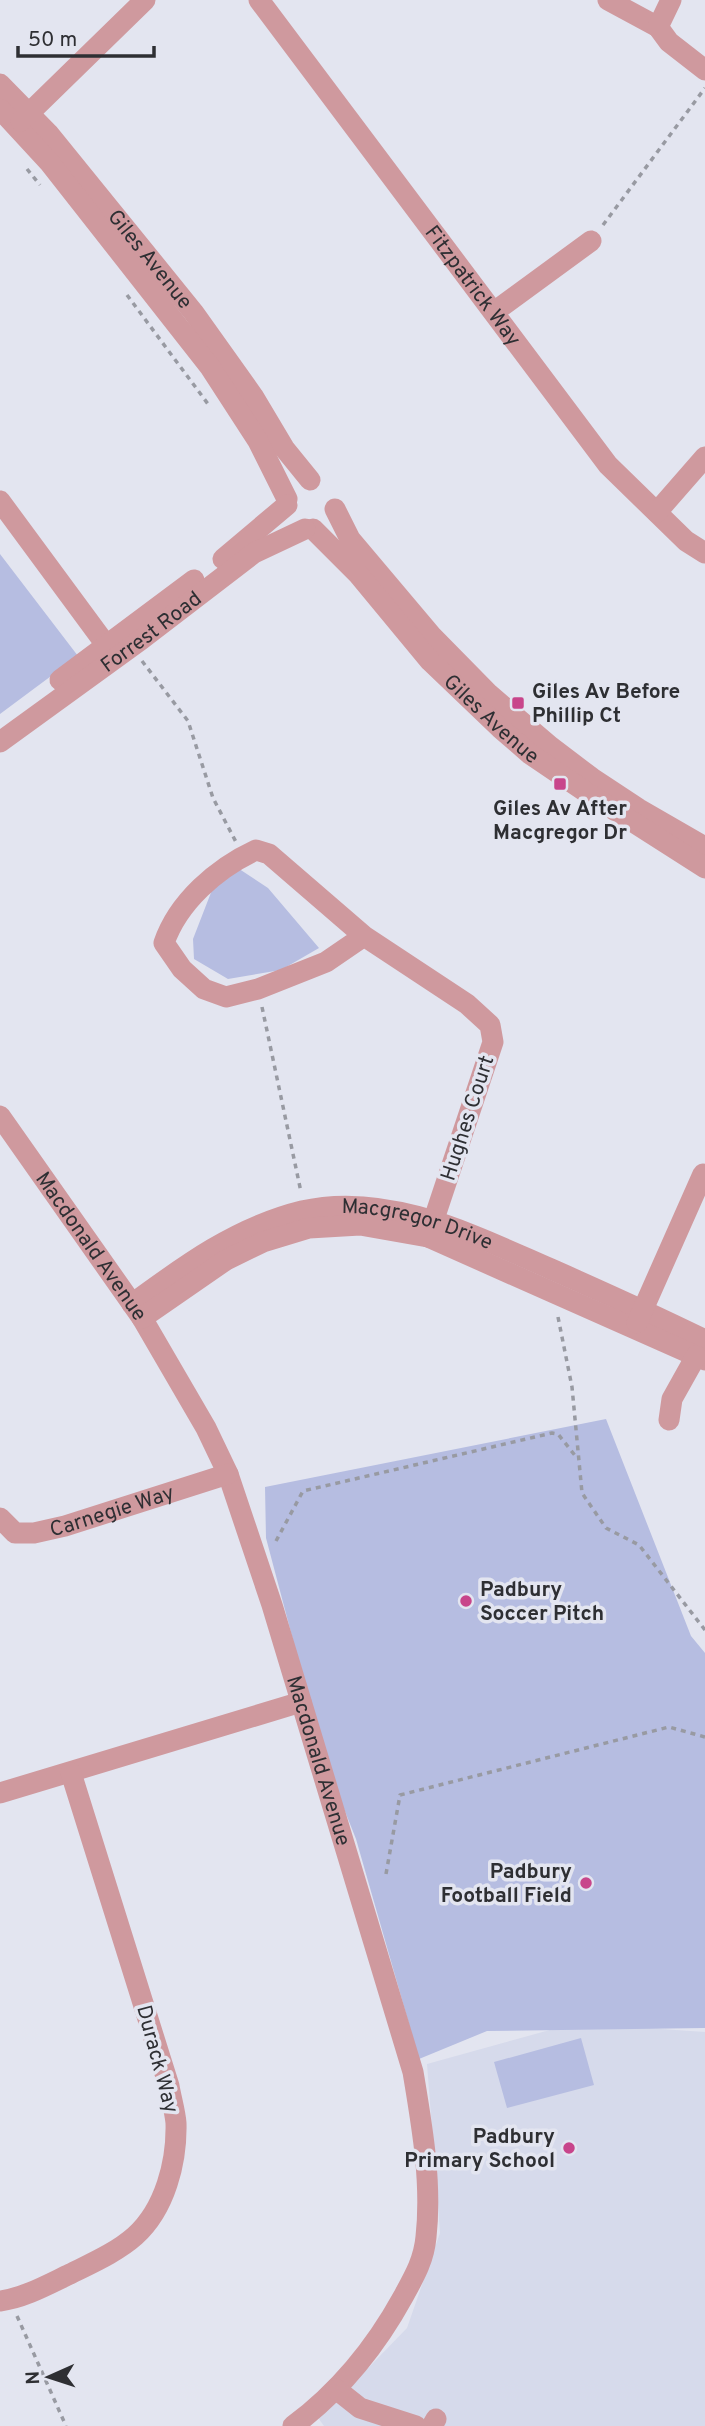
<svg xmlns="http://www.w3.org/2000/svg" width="705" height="2426" font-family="Overpass,sans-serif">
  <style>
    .built { fill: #d6daeb }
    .green { fill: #b6bde1 }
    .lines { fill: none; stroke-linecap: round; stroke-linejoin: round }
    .path { stroke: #989aa2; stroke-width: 3.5; stroke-dasharray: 5 5; stroke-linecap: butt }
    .minor { stroke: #cf999e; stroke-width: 21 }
    .poi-dot { fill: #c8458b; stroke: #e3e5f0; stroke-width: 2.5 }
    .labels { text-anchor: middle; stroke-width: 7; stroke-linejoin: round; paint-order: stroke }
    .street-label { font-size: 21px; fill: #2e2f33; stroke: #e3e5f0 }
    .poi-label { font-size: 21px; font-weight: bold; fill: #2e2f33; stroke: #e3e5f0; text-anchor: start }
  </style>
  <rect width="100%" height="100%" fill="#e3e5f0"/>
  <path class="built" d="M575,2023L705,2032V2426H324L316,2415L342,2395L407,2328L440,2233L427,2064Z"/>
  <path class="green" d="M0,554L78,656L0,714Z
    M224,859L268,888L319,948L281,970L228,979L194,959L193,939Z
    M606,1419L691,1636L705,1653V2028L487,2031L419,2059L356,1839L325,1761L266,1538L265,1487Z
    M581,2038L594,2085L507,2108L494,2062Z"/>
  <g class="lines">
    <path class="path" d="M27,169L40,185
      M603,225L705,88
      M127,295L208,404
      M142,661L188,721L213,798L236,842
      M262,1007L301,1192
      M558,1317L572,1387L582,1493L606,1528L639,1545L705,1630
      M276,1541L303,1491L552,1433L558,1434L577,1458
      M386,1874L400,1795L669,1727L705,1737
      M17,2316L66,2426"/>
    <g class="minor">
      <path id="s1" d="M259,0L608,465L686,541L705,553"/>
      <path d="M608,0L658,27"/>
      <path d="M671,0L658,27L669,42L705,70"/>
      <path id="s2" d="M0,84L49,134L194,313L253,396L284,448L310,480"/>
      <path d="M0,109L49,162L210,367L258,441L287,499"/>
      <path d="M21,121L145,0"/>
      <path d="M494,312L591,241"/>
      <path d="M0,501L115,657"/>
      <path d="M335,509L350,539L431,635L489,694L551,747L592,778L639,809L705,847"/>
      <path d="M657,512L705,457"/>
      <path id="s3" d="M313,529L358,574L430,661L500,728L530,754L586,792L705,868"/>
      <path d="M223,559L287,505"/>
      <path d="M60,680L194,580"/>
      <path id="s4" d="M0,742L142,639L254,553L305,529"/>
      <path d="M364,936L326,962L258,989L226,997L204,989L182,969L164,943C178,902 217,868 256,850L269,854L364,936L467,1004L490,1025L493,1042L428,1237"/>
      <path id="s5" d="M0,1116L142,1318L206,1428L228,1474L272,1605L413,2072C422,2126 432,2182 426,2237C424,2260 414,2277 403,2297C375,2348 340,2391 293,2426"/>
      <path id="s6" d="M132,1304C185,1265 237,1227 302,1211C388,1191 475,1236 551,1269C603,1292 654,1315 705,1340"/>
      <path d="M142,1318L226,1260L263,1242L309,1228L360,1225L428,1237L705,1360"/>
      <path d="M637,1323L703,1174"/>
      <path d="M669,1420L672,1399L696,1356"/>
      <path id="s7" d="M0,1518L15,1533H34L65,1526L228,1474"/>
      <path d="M0,1793L301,1702"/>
      <path d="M0,2301C24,2298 49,2284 70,2274C92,2263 117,2252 135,2236C165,2209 177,2162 176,2123C175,2111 171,2098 169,2086L71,1773"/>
      <path d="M336,2389L360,2408L416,2426"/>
      <path d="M432,2426L436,2419"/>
    </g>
  </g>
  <g class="poi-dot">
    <rect x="511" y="696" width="14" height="14" rx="3.5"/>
    <rect x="553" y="777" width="14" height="14" rx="3.5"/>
    <circle cx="466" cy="1601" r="7"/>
    <circle cx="586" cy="1883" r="7"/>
    <circle cx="569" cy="2148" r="7"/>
  </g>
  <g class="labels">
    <g class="street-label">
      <text dy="7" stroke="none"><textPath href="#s2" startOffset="231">Giles Avenue</textPath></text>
      <text dy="7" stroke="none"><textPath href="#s1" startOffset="357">Fitzpatrick Way</textPath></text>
      <text dy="7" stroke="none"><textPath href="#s4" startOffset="187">Forrest Road</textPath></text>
      <text dy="7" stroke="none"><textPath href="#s3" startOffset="261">Giles Avenue</textPath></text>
      <text transform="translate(467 1118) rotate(-72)" y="7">Hughes Court</text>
      <text dy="7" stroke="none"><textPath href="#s6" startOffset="313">Macgregor Drive</textPath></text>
      <text dy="7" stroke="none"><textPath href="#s5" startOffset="159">Macdonald Avenue</textPath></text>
      <text dy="7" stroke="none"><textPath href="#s7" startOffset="121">Carnegie Way</textPath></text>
      <text dy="7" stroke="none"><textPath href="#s5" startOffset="726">Macdonald Avenue</textPath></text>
      <text transform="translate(158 2059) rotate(75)" y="7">Durack Way</text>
    </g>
    <g class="poi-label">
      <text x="532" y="698">Giles Av Before<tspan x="532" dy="24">Phillip Ct</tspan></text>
      <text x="560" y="815" text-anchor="middle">Giles Av After<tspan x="560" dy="24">Macgregor Dr</tspan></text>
      <text x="480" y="1596">Padbury<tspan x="480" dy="24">Soccer Pitch</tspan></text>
      <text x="572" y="1878" text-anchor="end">Padbury<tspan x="572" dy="24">Football Field</tspan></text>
      <text x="555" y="2143" text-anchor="end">Padbury<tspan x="555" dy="24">Primary School</tspan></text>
    </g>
  </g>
  <g transform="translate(49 2377) rotate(267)" stroke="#e3e5f0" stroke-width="5" paint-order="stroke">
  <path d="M0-5L12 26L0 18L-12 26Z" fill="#2e2f33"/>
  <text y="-10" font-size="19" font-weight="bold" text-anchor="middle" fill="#2e2f33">N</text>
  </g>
  <path d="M18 46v10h136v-10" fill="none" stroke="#2e2f33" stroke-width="3.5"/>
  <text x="28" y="46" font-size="21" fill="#2e2f33" stroke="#e3e5f0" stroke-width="5" paint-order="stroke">50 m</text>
</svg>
